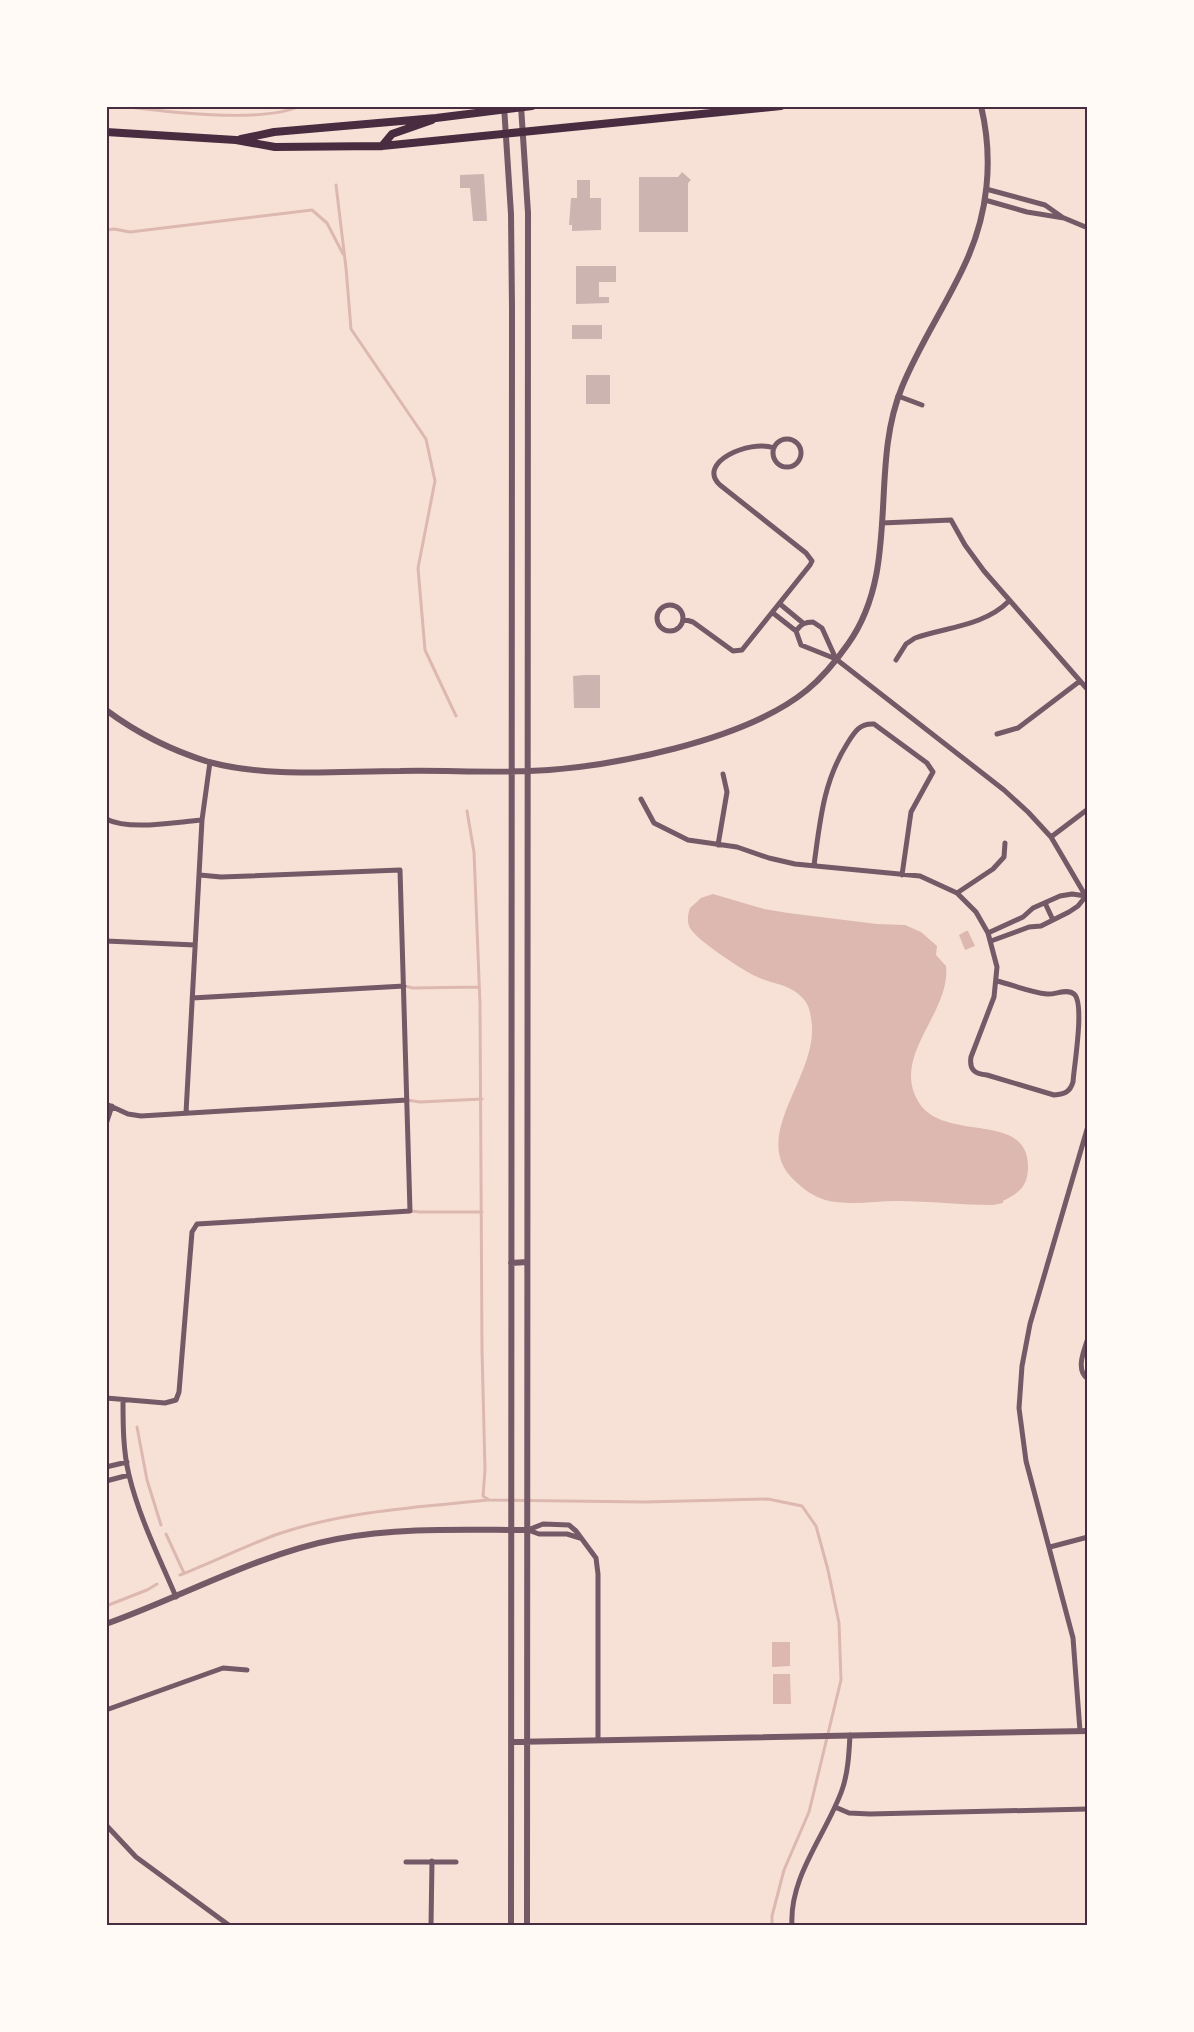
<svg xmlns="http://www.w3.org/2000/svg" width="1194" height="2032" font-family="Mulish,sans-serif">
  <style>
    .water { fill: #dcb8b0 }
    .lines { fill: none; stroke-linecap: round; stroke-linejoin: round }
    .stream { stroke: #dcb8b0; stroke-width: 3 }
    .building { fill: #ccb4b1 }
    .minor { stroke: #755966; stroke-width: 5 }
    .tertiary { stroke: #755966; stroke-width: 6 }
    .secondary { stroke: #4a2c40; stroke-width: 8 }
    .neatline { fill: none; stroke: #4a2c40; stroke-width: 2 }
  </style>
  <rect width="100%" height="100%" fill="#f7e1d7"/>
  <path class="water" d="M713,894L764,909L788,913L877,924L905,925L921,932L937,946L936,955L946,966C951,1013 891,1055 918,1101C943,1145 1030,1108 1028,1169C1027,1189 1017,1193 1003,1201V1203L993,1205C961,1205 929,1201 897,1201C873,1201 849,1206 825,1200C813,1196 803,1189 794,1180C747,1135 822,1074 811,1018C810,1012 809,1006 805,1001C792,983 772,985 753,975C740,968 694,939 689,926C687,920 688,914 690,908L701,898Z
    M966,931H968L975,946L965,950L959,935Z
    M772,1642H790V1666L772,1667Z
    M773,1674H790L791,1704H773Z"/>
  <g class="lines">
    <path class="stream" d="M122,106C166,112 261,124 300,106
      M336,185L346,268L351,329L426,439L435,481L418,568L425,650L456,716
      M106,230L114,229L130,232L312,210L327,223L343,254
      M467,811L474,852L480,1004L482,1349L485,1470L483,1496L489,1500L645,1502L768,1499L802,1506L816,1526L828,1570L839,1623L841,1680L809,1812L784,1870L772,1916V1926
      M404,986L413,988L479,987
      M407,1100L420,1102L482,1099
      M410,1211L420,1212H482
      M137,1427L147,1480L161,1525
      M166,1534L184,1573
      M180,1575C213,1562 245,1546 278,1534C345,1511 418,1507 488,1500
      M106,1606L147,1590L157,1584"/>
  </g>
  <path class="building" d="M682,172L691,180L688,183V232H639V177H678Z
    M484,174L487,221H473L470,188H460V175Z
    M577,180H590V198H601V230L572,231V225H569L571,198H577Z
    M576,266H616V282H599V297H609V303L576,304Z
    M572,325H602V339H572Z
    M586,375H610V404H586Z
    M584,675H600V708H574L573,676Z"/>
  <g class="lines">
    <path class="minor" d="M986,189L1045,205L1062,217
      M985,200L1027,212L1064,218L1088,228
      M898,396L922,405
      M773 453a14 14 0 1 1 28 0a14 14 0 1 1-28 0Z
      M882,523L951,520L965,545L984,571L1088,690
      M780,604L803,623
      M657 618a13 13 0 1 1 26 0a13 13 0 1 1-26 0Z
      M773,613L796,631
      M683,619L693,622L733,651L742,650L810,565L812,561L806,553L720,485C696,463 749,439 774,448
      M836,659L822,628L813,622C805,622 801,624 796,631L801,645L836,659L1004,790L1028,812L1051,837L1088,900
      M896,660L906,644L915,638C947,627 984,626 1009,601
      M997,734L1018,728L1080,681
      M641,799L654,823L688,840L737,847L769,858L795,864L920,876L957,893L976,912L988,933L997,967L994,997L971,1057C969,1070 975,1074 987,1075L1054,1095C1065,1094 1070,1092 1073,1082C1074,1066 1085,1003 1074,994C1067,988 1055,995 1047,994C1030,992 1013,985 997,981
      M106,819C130,831 175,822 202,820
      M1051,837L1088,809
      M718,845L727,792L723,774
      M814,865C820,822 823,782 847,744C854,733 859,723 874,724L927,763L933,772L911,812L902,875
      M957,893L993,869L1004,857L1005,843
      M1045,903L1053,920
      M988,933L1023,917L1033,908L1060,896L1072,894L1086,896
      M106,941L195,945
      M991,941L1029,927L1041,926L1069,912L1078,906L1086,896
      M192,998L404,986
      M106,1104L128,1114L141,1116L407,1100
      M186,1113L202,820L210,762
      M106,1124L112,1106
      M1088,1338C1084,1351 1075,1370 1088,1379
      M106,1398L165,1403L176,1400L179,1392L192,1232L197,1224L410,1211L400,870L221,877L200,875
      M123,1400C123,1424 123,1451 129,1475C139,1517 159,1557 176,1597
      M106,1467L127,1462
      M106,1481L129,1475
      M528,1530L543,1524L569,1525L576,1531L596,1558L598,1574V1740
      M528,1530L539,1534H567L580,1538
      M1050,1547L1088,1537
      M106,1710L223,1668L247,1670
      M1080,1731L1073,1638L1026,1461L1019,1408L1022,1366L1030,1324L1088,1126
      M835,1807L849,1813L870,1814L1088,1809
      M106,1825L136,1857L230,1926
      M406,1862H456
      M431,1926L432,1861
      M792,1926C789,1876 826,1835 842,1790C848,1773 849,1754 850,1735"/>
    <path class="tertiary" d="M504,106L511,214L512,309L511,1926
      M521,106L528,213L527,1926
      M106,710C137,733 173,751 209,762C268,778 339,771 400,771C443,770 486,773 529,771C609,768 745,741 807,690C823,677 836,661 848,644C902,568 868,469 902,387C919,345 945,307 964,266C988,216 994,160 981,106
      M511,1263L527,1262
      M106,1624C182,1597 258,1554 337,1539C400,1527 464,1530 528,1530
      M511,1742L1088,1731"/>
    <path class="secondary" d="M106,132L236,140L275,147L382,146L781,106
      M241,139L274,132L436,118L532,106
      M382,146L392,134L432,120"/>
  </g>
  <rect width="1194" height="2032" fill="none" stroke="#fffaf5" stroke-width="216"/>
  <rect x="108" y="108" width="978" height="1816" class="neatline"/>
</svg>
